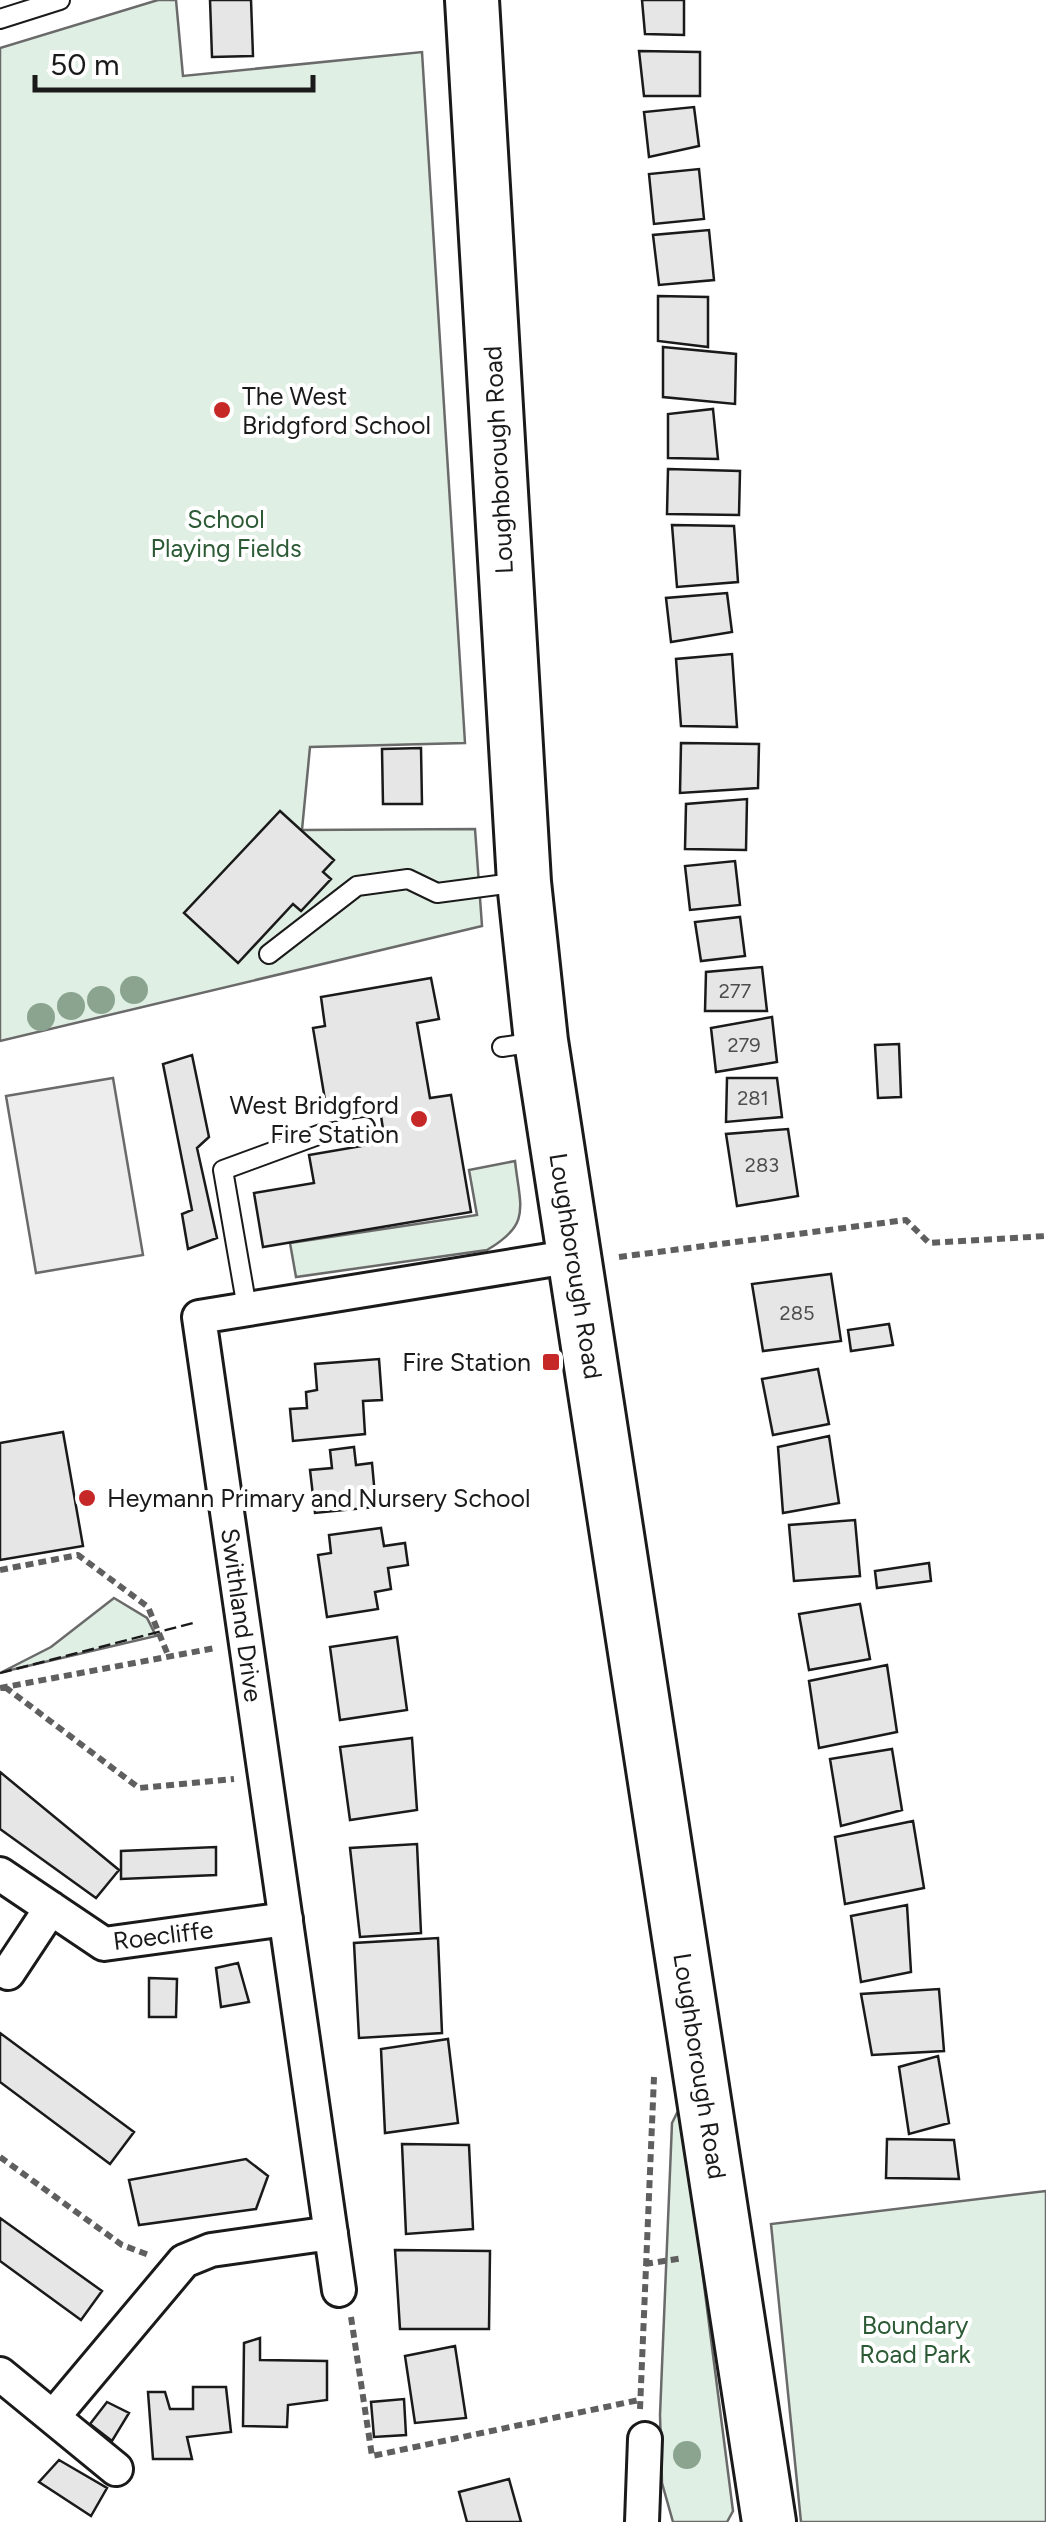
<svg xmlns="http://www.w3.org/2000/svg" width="1046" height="2522" font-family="Figtree,sans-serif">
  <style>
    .green { fill: #e0efe3; stroke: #6a6a6a; stroke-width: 2.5 }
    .parking { fill: #ededed; stroke: #6a6a6a; stroke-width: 2.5 }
    .building { fill: #e6e6e6; stroke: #1a1a1a; stroke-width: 2.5 }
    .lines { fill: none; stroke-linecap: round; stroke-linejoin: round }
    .lane-casing { stroke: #1a1a1a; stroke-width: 22 }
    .street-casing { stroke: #1a1a1a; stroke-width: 38 }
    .primary-casing { stroke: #1a1a1a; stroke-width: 58 }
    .path { stroke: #5f5f5f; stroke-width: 6; stroke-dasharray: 8 5; stroke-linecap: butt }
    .lane { stroke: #fff; stroke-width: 18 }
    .street { stroke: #fff; stroke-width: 32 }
    .primary { stroke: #fff; stroke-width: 52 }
    .fence { stroke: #1a1a1a; stroke-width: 2.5; stroke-dasharray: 12 5; stroke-linecap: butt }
    .tree { fill: #8aa48f }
    .poi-dot { fill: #c62828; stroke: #fff; stroke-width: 4 }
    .labels { text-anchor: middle; stroke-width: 8; stroke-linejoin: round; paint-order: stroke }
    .number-label { font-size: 20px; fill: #4d4d4d }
    .poi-label { font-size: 25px; fill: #1a1a1a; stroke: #fff; text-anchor: start }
    .street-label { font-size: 25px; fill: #1a1a1a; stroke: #fff }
    .park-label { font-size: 25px; fill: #2b5a34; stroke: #fff }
  </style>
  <rect width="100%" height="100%" fill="#fff"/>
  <path class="green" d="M158,0H176L183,76L422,52L465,743L310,747L302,830L475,829L482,926L0,1041V48Z
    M515,1161C520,1207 532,1224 487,1250L296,1277L290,1243L477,1215L469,1170Z
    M114,1598L147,1618L156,1636L2,1672L51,1647Z
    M681,2105L733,2511L727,2522H673L662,2483L660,2415L672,2123Z
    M1046,2191V2522H801L771,2224Z"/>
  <path class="parking" d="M113,1078L143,1255L36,1273L6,1096Z"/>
  <path class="building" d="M210,0H251L253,56L212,57Z
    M642,0H684V35L645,34Z
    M639,51L700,52V96H644Z
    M694,107L699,146L649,157L644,112Z
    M699,169L704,219L654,224L649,174Z
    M709,230L714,280L659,285L653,235Z
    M658,296L708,297V347L658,341Z
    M663,347L736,354L735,404L663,397Z
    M713,409L718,459L668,458V414Z
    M668,469L740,471L739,515L667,514Z
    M672,525L734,526L738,582L677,587Z
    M727,593L732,632L671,642L666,598Z
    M732,654L737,727L681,726L676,659Z
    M681,743L759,744L758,788L680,793Z
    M421,748L422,804H383L382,749Z
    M747,799L746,850L685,849L686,804Z
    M280,811L334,860L323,872L331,879L301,911L293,904L238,963L184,913Z
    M735,861L740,905L690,910L685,866Z
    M740,917L745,956L701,961L695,922Z
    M762,967L767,1011H705L706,972Z
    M431,978L439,1019L417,1023L430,1098L451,1095L471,1212L263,1247L254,1193L314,1183L309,1155L385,1142L379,1103L327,1112L313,1028L325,1026L321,997Z
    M772,1017L777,1062L716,1072L711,1028Z
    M899,1044L901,1097L878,1098L875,1045Z
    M192,1055L209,1137L197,1148L217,1238L188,1249L182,1214L192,1210L163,1064Z
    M727,1078H777L782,1117L726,1122Z
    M788,1129L798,1196L737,1206L726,1134Z
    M831,1274L841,1341L763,1351L752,1284Z
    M889,1324L893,1345L851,1351L848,1330Z
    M379,1359L382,1400L363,1401L365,1434L293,1441L290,1409L307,1408L306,1392L317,1390L315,1364Z
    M818,1369L829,1424L773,1435L762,1379Z
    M63,1432L83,1546L0,1560V1443Z
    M829,1436L839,1503L783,1513L778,1447Z
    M354,1447L356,1465L372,1463L376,1507L315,1513L310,1470L332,1468L330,1450Z
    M855,1520L860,1576L794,1581L789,1525Z
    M381,1528L384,1546L405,1543L408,1565L388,1568L391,1589L375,1592L378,1609L327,1617L318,1555L331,1553L329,1535Z
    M929,1563L931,1581L877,1588L875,1571Z
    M860,1604L870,1659L809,1670L799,1614Z
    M397,1637L407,1710L340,1720L330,1647Z
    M887,1665L897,1732L819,1748L809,1681Z
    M412,1738L417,1810L350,1820L340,1747Z
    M892,1749L902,1810L841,1826L830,1759Z
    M0,1772L119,1870L96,1898L0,1829Z
    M913,1821L924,1888L845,1904L835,1837Z
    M417,1844L421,1933L360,1937L350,1848Z
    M216,1847V1875L121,1879V1851Z
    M907,1905L911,1972L861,1982L851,1916Z
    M438,1938L442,2033L359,2038L354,1943Z
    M238,1963L249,2002L221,2007L216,1968Z
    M149,1978L177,1979L176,2017H149Z
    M939,1989L944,2051L872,2055L861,1994Z
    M0,2033L134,2132L110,2164L0,2082Z
    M448,2039L458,2123L385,2133L381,2049Z
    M938,2056L949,2123L909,2134L899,2067Z
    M887,2139L954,2140L959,2179L886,2178Z
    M402,2144L469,2145L473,2229L406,2234Z
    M246,2159L268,2176L256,2209L139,2225L129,2180Z
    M0,2218L102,2291L81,2320L0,2261Z
    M395,2250L490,2251L489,2329H400Z
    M260,2338V2360L327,2361V2400L288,2405L287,2427L243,2426L244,2343Z
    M455,2346L466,2418L415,2423L405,2356Z
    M193,2387H226L231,2432L187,2437L192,2459H153L148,2392H165L170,2409H193Z
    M404,2399L406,2435L374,2437L371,2402Z
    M107,2402L129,2413L112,2441L90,2424Z
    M59,2460L107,2488L91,2516L39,2482Z
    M509,2479L521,2522H467L459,2492Z"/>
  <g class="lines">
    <g class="lane-casing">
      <path id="lane" d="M0,19L60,0
        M269,954L357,886L408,879L437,893L521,882
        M502,1047L536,1042
        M247,1308L223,1170L321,1134L365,1127"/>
    </g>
    <g class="street-casing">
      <path id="street" d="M0,1874L104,1944L286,1919
        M8,1973L51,1908
        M339,2290L199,1317L574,1256
        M0,2374L116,2469
        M53,2417L184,2261L211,2250L331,2233
        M642,2522L645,2439"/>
    </g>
    <g class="primary-casing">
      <path id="primary" d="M472,0L524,882L541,1041L769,2522"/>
    </g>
    <path class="path" d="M619,1257L906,1220L929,1243L1046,1236
      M0,1570L78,1555L148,1607L168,1655
      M5,1687L139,1788L234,1779
      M0,1688L215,1648
      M0,2157L122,2245L149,2255
      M645,2264L683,2258
      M351,2317L372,2456L639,2400
      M640,2409L654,2077"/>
    <use href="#lane" class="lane"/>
    <use href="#street" class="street"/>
    <use href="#primary" class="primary"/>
    <path class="fence" d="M0,1673L193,1623"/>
  </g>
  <g class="tree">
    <circle cx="134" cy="990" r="14"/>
    <circle cx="101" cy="1000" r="14"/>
    <circle cx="71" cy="1006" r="14"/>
    <circle cx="41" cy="1017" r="14"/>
    <circle cx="687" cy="2455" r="14"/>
  </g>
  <g class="poi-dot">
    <circle cx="222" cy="410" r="10"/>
    <circle cx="419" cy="1119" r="10"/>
    <rect x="541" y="1352" width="20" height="20" rx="5"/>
    <circle cx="87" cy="1498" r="10"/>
  </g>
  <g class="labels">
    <g class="number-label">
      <text x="735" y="998">277</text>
      <text x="744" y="1052">279</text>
      <text x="753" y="1105">281</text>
      <text x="762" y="1172">283</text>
      <text x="797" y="1320">285</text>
    </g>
    <g class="poi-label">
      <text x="242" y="405">The West<tspan x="242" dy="29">Bridgford School</tspan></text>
      <text x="399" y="1114" text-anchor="end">West Bridgford<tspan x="399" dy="29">Fire Station</tspan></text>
      <text x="531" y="1371" text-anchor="end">Fire Station</text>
      <text x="107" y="1507">Heymann Primary and Nursery School</text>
    </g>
    <g class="street-label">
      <text transform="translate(498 460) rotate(-93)" y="9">Loughborough Road</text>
      <text transform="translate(576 1266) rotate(81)" y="9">Loughborough Road</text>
      <text transform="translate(242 1615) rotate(82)" y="9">Swithland Drive</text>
      <text transform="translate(163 1935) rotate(-7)" y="9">Roecliffe</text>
      <text transform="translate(700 2066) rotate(81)" y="9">Loughborough Road</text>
    </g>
    <g class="park-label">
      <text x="226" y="528">School<tspan x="226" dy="29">Playing Fields</tspan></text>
      <text x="915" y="2334">Boundary<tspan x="915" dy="29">Road Park</tspan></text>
    </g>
  </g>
  <path d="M35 75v15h278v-15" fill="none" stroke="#1a1a1a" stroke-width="5"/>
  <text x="50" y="75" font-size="30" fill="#1a1a1a" stroke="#ffffff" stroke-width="8" paint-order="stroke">50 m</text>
</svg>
